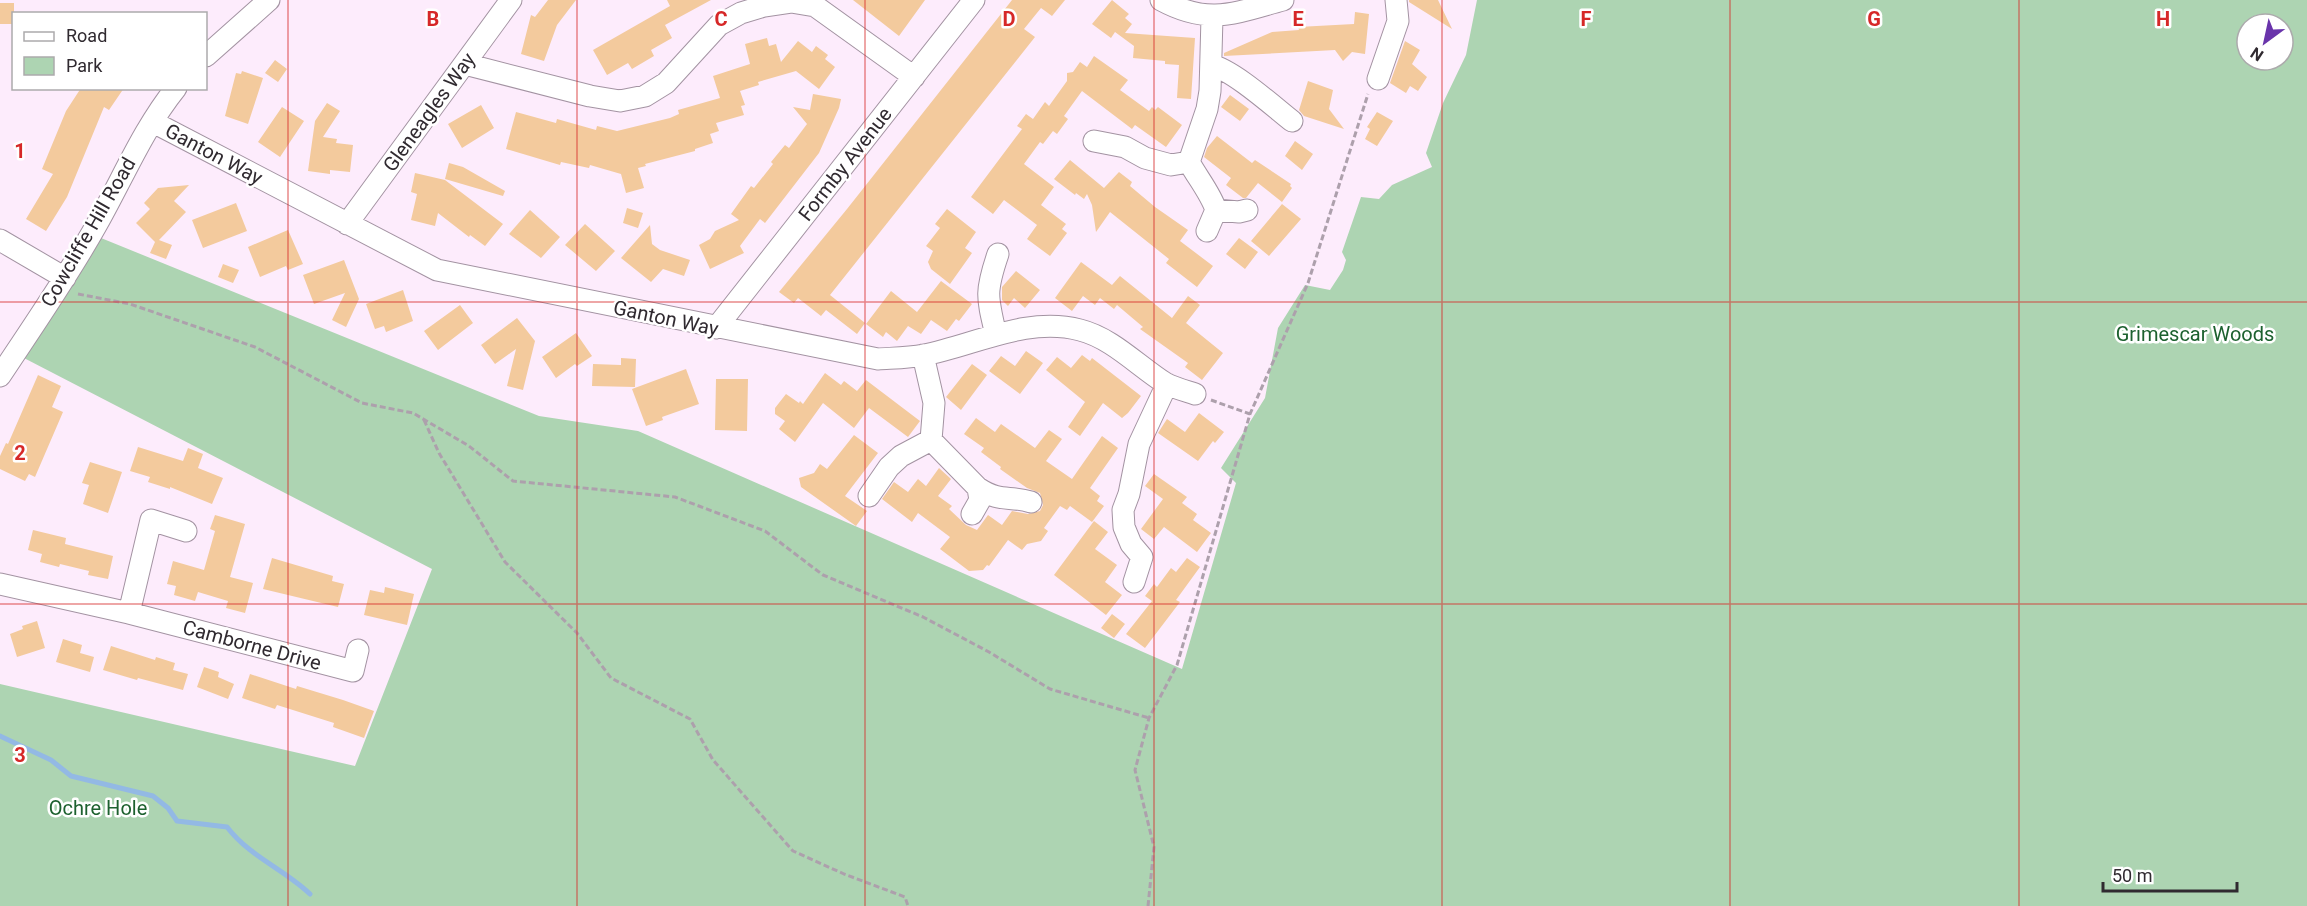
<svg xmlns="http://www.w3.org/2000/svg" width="2307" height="906" font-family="Roboto,sans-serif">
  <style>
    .green { fill: #add4b2; fill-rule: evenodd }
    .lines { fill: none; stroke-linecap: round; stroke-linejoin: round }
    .stream { stroke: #93b9e4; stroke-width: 5 }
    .building { fill: #f3ca9d }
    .minor-casing { stroke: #a393a2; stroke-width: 23 }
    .path { stroke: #ada0ac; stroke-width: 3; stroke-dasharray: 6 3; stroke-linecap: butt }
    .minor { stroke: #fff; stroke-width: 21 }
    .grid { fill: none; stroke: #d62828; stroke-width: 1.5; stroke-opacity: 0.55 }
    .labels { text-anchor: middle; stroke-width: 5; stroke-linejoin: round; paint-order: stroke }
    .street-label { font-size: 20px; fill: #302a30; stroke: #fff }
    .park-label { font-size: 20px; fill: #1d612f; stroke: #fff }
    .grid-label { font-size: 20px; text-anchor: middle; font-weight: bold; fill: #d62828; stroke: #fff; stroke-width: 5; stroke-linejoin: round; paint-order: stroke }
  </style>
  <rect width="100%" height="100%" fill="#fdecfc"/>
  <path class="green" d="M1477,0H2307V906H0V684L355,766L432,569L22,357L101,238L539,416L638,431L1182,669L1236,483L1221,468L1265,398L1278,328L1305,285L1330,290L1343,270L1346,260L1342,252L1361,197L1379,199L1392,185L1432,167L1426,153L1443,103L1466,55ZM2247,24H2283V60H2247Z"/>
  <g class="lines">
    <path class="stream" d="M0,736L51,760L71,776L153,796L168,808L177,821L227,827C250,857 284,869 310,894"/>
  </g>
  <path class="building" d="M548,0H576L557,25L544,61L521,54L531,15L535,17Z
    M667,0H711L665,25L672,38L651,50L654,56L632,69L628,63L607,75L593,50L670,6Z
    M853,0H925L899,36Z
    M1012,0H1065L1052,16L1041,8L1024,29L1035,37L830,295L865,323L857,334L826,310L821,316L798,298L794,303L779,292L847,209Z
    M1112,0L1129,14L1125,18L1132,24L1125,33L1195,38L1191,99L1177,98L1179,65L1165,64V61L1133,58L1134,46L1115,32L1111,38L1092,24Z
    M1409,0H1438L1452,29L1409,2Z
    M0,3H14V24H0Z
    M1355,12L1369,14L1365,54L1352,52L1343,61L1335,50L1224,56V53L1272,32L1299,30L1298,27L1354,24Z
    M767,38L769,46L776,44L781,62L798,41L812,52L816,46L828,55L825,59L835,67L819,89L796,71L758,82L759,85L740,91L745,105L741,106L744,115L716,123L719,131L710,134L713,143L695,149V151L645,164L646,166L638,168L644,188L626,193L621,174L590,165L589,168L561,162L560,165L506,149L516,112L556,123L557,119L596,130L597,126L617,131L670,118L679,114L678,110L720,98L713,76L750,64L745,44Z
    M1405,41L1420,50L1412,64L1427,77L1418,91L1410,86L1406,93L1390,83Z
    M1094,56L1128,80L1120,90L1149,111L1152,107L1155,110L1158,107L1182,125L1166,147L1135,125L1132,129L1082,91L1064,116L1068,119L1057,134L1053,131L1043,144L1040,142L1024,164L1054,187L1041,205L1066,224L1062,229L1067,233L1050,256L1027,239L1037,225L1004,200L993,214L971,197L1022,129L1017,126L1026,114L1033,119L1045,102L1049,106L1067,81V73L1073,72L1080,62L1087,67Z
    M275,60L287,69L278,82L265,73Z
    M242,71L263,78L248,124L225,116L236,73L241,74Z
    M1308,81L1333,90L1329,109L1344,129L1304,116L1299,110Z
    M81,88H124L109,110L104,107L67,197L46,231L26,219L53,174L42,169L66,111Z
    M813,94L841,99L839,108L819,153L765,223L760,219L740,246L744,253L710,269L699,245L710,239L715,231L739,220L731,214L751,186L754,188L773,164L771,162L785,145L789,148L807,124L793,107L810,110Z
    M1230,95L1249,109L1240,121L1221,107Z
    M327,103L340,111L323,137L337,139L336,143L353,145L350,172L330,170V174L308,171L315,121Z
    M481,105L494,128L462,148L448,124Z
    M282,107L304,121L280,157L258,142Z
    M1377,112L1393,121L1377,146L1365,139L1370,129L1367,127Z
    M1217,136L1252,163L1255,160L1291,184L1290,186L1292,188L1282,202L1258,183L1246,198H1243L1226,185L1231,178L1204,157L1207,148Z
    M1295,141L1313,154L1302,170L1285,156Z
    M1070,160L1104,188L1119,172L1132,182L1130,186L1155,207L1188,230L1180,241L1213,266L1197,287L1166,263L1169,259L1110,212L1096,232L1092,205L1087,194L1084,199L1076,193L1075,195L1054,179Z
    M449,163L463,167L505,191L503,196L445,179Z
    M415,173L445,180L503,224L485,246L470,235L469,237L438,213L435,226L411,220L417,194L411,192Z
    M189,185L174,201L186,212L159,240L172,245L166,259L150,253L155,242L136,223L150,209L144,203L158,188Z
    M236,203L247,231L203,248L192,220Z
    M1282,204L1301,219L1269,256L1251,241Z
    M627,208L643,213L638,228L623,223Z
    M947,209L976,232L965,248L972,253L950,284L931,269L928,262L933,251L926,246L940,228L935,224Z
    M530,210L560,237L541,258L509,234Z
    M585,224L615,251L596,271L565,245Z
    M650,225L652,244L660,250L690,260L684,276L663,269L651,282L621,258Z
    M288,230L303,264L288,270L286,266L260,277L248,247Z
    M1239,238L1258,252L1245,269L1226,254Z
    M344,260L359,299L346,327L332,320L345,293L314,304L303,275Z
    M1081,262L1112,285L1120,276L1172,318L1188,296L1200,305L1186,323L1223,353L1202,380L1185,367L1188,363L1140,329L1143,327L1117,305L1114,309L1100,298L1095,305L1083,296L1072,311L1055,298Z
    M223,264L239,270L233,283L218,277Z
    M1016,271L1040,290L1025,308L1014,298L1008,306L1002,300V287Z
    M941,281L972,304L959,321L956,319L947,331L931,320L921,334L908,326L897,341L886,332L883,337L866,324L891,291L917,312Z
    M403,290L413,321L386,332L384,326L375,329L366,304Z
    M460,305L473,323L438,350L424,331Z
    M517,318L535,341L523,390L507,386L516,349L495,364L481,345Z
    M576,333L592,356L577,366L575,364L556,378L542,357Z
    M1026,351L1043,363L1020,394L989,371L1001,356L1015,366Z
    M1082,355L1090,361L1092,358L1141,396L1128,413L1122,418L1103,403L1080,436L1068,427L1085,402L1046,370L1057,357L1071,368Z
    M621,358L636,359L635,387L592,386L593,364L621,365Z
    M972,364L987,375L961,410L946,397Z
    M686,369L699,404L662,417L663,420L646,426L632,389Z
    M825,373L841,385L844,381L857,391L866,380L920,421L908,437L869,408L854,428L823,403L795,442L779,429L785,421L775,414V408L786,394L799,403L800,401L803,404Z
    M38,375L61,386L52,407L63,412L35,477L29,474L25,481L0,469V456L6,443L8,444Z
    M716,379H748L747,431L715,430Z
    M1199,413L1224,432L1215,443L1213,441L1198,461L1158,433L1167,419L1185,432Z
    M976,418L995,432L1001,424L1035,448L1049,430L1062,439L1046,461L1072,479L1102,436L1118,448L1090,488L1100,496L1097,501L1104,506L1092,522L1070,506L1067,510L1060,506L1044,528L1048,531L1041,541L1027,544L1022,550L1008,540L989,566L987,565L983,570L969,571L940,549L950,537L918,513L912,522L882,499L894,482L908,492L918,479L926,486L939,468L951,479L938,496L952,506L949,509L966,525L977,530L988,515L1002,525L1012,511L1028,514L1040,511L1043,505L1040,493L1027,488L1000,469L1001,467L981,452L984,448L964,434Z
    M854,435L878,453L845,496L867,511L856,526L801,487L799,478L814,473L820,464L827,469Z
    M138,447L183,461L188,448L203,454L198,468L223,478L212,504L170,487V489L148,482L150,477L130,471Z
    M90,462L122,472L108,513L83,504L89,485L82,483Z
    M1154,474L1187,497L1182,503L1197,514L1193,520L1211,533L1197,552L1164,527L1154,539L1141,529L1163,499L1145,486Z
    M215,515L245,524L230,577L253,583L245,613L226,608L228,601L198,592L195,601L174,595L176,586L167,584L173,561L204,570L215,531L210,529Z
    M1094,521L1108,532L1095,549L1117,565L1105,582L1122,595L1106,615L1054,575Z
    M33,530L66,538L65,544L113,556L108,579L88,575L89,571L60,564L59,567L40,562L42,554L28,550Z
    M272,558L333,576L332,581L344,584L338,607L263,589Z
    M1187,558L1200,567L1176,600L1180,602L1145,648L1126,634L1152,601L1145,596L1154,584L1157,587L1171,568L1176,572Z
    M385,587L414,594L407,625L364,615L370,590L384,593Z
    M1112,614L1125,624L1114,638L1101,628Z
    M37,621L45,648L17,657L10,634L23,629L22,626Z
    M63,639L82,645L80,653L94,657L90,672L56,662Z
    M111,646L155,660L156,657L175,663L173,670L188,674L183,690L138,678L137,680L103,670Z
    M204,667L219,672L218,677L234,684L228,699L197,687Z
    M250,674L296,689L297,686L343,700L374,711L364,738L333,727L334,723L277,705L275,709L242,698Z"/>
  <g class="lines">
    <g class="minor-casing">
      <path id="minor" d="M1161,0C1209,26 1235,13 1283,0
        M206,56L269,0
        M465,64L590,96L620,101L645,96L666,83L719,25L741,13L764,6L791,2L815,6L914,77
        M1211,65C1233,70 1273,106 1292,121
        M1378,79L1398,21L1396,0
        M153,122L437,270L878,359C893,358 909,358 924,355C975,345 1027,316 1080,330C1112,338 1138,366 1165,383C1174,388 1186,391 1195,394
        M1094,141L1125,147L1145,158L1171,165L1189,162
        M1216,210L1239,212L1247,210
        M347,224L511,0
        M1207,231L1216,210C1211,194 1197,177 1189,162L1207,109L1210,91L1212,17
        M0,240L65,278
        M716,328L974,0
        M996,335C987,297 985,292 998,254
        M923,355L934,403L931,440L978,488L980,500L972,514
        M0,376C33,326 68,276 97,224C123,178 143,129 176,88
        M978,488C1001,503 1008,495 1031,502
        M869,496L889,467L901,456L931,440
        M1134,582L1142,557L1131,544L1124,527L1123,510L1129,494L1139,444L1167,384
        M0,584L129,613L353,671L358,650
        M129,613L151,520L186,531"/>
    </g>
    <path class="path" d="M78,294L130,304L255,347L362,403L413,413L469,446L513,481L675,497L765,531L823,575L923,617L989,652L1050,689L1149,718
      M1211,400L1250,414
      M424,420L439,453L505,562L577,633L611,678L690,719L713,760L793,851L844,874L905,897L908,906
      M1148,906L1154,847L1135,770L1149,718L1177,665L1250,414L1308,283L1368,94"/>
    <use href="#minor" class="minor"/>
  </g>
  <path class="grid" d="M288,0V906M577,0V906M865,0V906M1154,0V906M1442,0V906M1730,0V906M2019,0V906M0,302H2307M0,604H2307"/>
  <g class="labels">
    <g class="street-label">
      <text transform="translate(429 112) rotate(-54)" y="7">Gleneagles Way</text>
      <text transform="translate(214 154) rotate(28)" y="7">Ganton Way</text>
      <text transform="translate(845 164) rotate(-52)" y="7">Formby Avenue</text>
      <text transform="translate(88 232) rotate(-60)" y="7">Cowcliffe Hill Road</text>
      <text transform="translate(666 318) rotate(12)" y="7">Ganton Way</text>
      <text transform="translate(252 645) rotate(15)" y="7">Camborne Drive</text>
    </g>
    <g class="park-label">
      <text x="2195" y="341">Grimescar Woods</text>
      <text x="98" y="815">Ochre Hole</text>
    </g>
  </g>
  <g class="grid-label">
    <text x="433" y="26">B</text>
    <text x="721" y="26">C</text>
    <text x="1009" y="26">D</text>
    <text x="1298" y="26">E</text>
    <text x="1586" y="26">F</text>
    <text x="1874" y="26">G</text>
    <text x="2163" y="26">H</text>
    <text x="20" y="158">1</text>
    <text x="20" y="460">2</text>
    <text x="20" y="762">3</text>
  </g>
  <rect x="12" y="12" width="195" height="78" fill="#ffffff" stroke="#acaaac" stroke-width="1.5"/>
  <rect x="24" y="32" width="30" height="9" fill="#ffffff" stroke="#acaaac" stroke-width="1.5"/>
  <text x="66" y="42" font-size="18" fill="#302a30">Road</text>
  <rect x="24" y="57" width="30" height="18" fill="#add4b2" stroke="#acaaac" stroke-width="1.5"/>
  <text x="66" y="72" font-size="18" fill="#302a30">Park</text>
  <g transform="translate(2265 42) rotate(213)"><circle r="28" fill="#ffffff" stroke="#acaaac" stroke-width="1.5"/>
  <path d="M0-4.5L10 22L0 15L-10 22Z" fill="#6934ab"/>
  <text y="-9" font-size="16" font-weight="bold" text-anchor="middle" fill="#302a30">N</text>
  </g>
  <path d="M2103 882v9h134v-9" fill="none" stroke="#302a30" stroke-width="3"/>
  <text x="2112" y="882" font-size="18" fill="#302a30" stroke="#ffffff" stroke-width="4.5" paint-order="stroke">50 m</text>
</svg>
